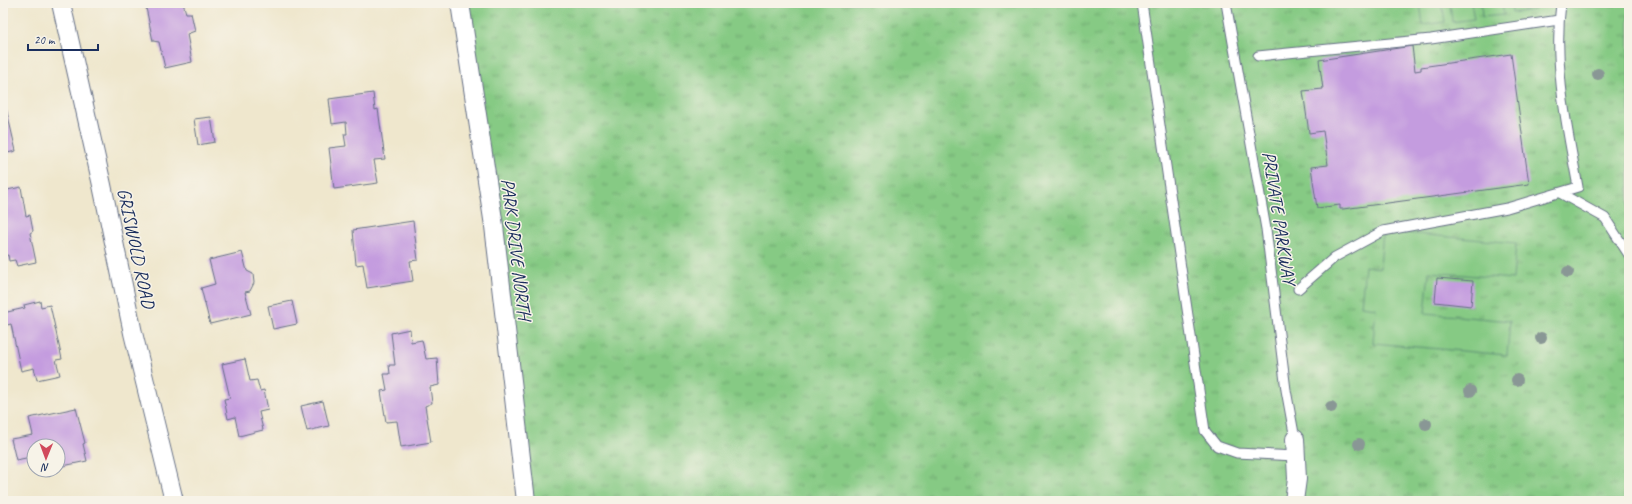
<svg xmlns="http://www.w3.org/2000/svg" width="1632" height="504" font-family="Caveat,sans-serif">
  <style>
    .grass { fill: url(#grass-tufts); stroke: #507c71 }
    .pitch { fill: #86ca84; stroke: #507c71 }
    .building { fill: #c49cdf }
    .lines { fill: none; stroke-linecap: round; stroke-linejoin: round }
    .service-casing { stroke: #656f85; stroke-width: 11 }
    .minor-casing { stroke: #656f85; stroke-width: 20 }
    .service { stroke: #fff; stroke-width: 9 }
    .minor { stroke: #fff; stroke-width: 18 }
    .tree { fill: #899795 }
    .labels { text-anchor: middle; stroke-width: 3; stroke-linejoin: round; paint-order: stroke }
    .street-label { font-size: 19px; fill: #1b2f5e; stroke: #f7f3e8 }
  </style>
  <defs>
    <pattern id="grass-tufts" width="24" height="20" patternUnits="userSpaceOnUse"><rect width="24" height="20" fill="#86ca84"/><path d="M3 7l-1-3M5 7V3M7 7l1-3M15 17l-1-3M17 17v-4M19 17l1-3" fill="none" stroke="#6da46f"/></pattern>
  </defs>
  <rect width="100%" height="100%" fill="#f7f3e8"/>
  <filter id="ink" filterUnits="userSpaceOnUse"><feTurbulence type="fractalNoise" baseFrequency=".025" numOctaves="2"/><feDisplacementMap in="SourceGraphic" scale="8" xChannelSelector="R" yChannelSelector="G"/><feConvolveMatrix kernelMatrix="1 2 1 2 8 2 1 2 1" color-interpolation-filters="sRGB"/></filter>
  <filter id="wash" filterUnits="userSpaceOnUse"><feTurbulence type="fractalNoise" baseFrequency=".012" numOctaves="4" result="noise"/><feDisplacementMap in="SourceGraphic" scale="16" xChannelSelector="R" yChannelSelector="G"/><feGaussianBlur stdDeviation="0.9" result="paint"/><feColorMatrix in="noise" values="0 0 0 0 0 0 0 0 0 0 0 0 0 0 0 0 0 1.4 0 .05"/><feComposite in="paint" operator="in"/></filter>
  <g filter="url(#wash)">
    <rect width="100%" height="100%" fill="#efe7cd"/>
    <path class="grass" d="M456,3H1629V501H529Z"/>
    <path class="pitch" d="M1420,3H1442L1445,22L1423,25Z
      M1450,3H1471L1474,19L1452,22Z
      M1481,3H1502L1504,15L1482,17Z
      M1511,3H1533L1534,10L1512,13Z
      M1383,231L1516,243L1513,279L1429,272L1425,313L1510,321L1507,355L1373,343L1376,308L1361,306L1365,266L1380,268Z"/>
    <g id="blocks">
      <path class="building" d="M145,3H183L186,13H191L195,31L187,34L192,62L165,68L159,42L153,41Z
        M1412,46L1415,71L1421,70V67L1511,54L1529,184L1343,209H1340V205L1317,208L1311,167L1328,165L1323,131L1309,133L1303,91L1323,89L1319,60Z
        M373,93L375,110L378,109L385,159L374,160L378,183L334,189L329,148L346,146L344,134H347L346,122L332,124L329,99Z
        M3,95L16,151L3,154Z
        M211,117L215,142L198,145L194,119Z
        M21,187L26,216L30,215L33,231L30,233L36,262L17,266L15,260L9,261L8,255L3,256V233L4,232L3,191Z
        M413,221L418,260L410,261L413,281L367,288L363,264L356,265L353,230Z
        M242,252L247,271L253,274L254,283L250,291L245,292L251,314L210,324L201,288L215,284L209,260Z
        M1437,278L1473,281L1471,306L1435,302Z
        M40,301L41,307L50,305L62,359L56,360L60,375L37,380L34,368L21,371L11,324L3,326V313L25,308L24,305Z
        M292,301L297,324L273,329L268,306Z
        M410,329L411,342L422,340L426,359L437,358L439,385L430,387L432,403L425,406L431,442L401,447L397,421L386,422L381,391L387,390L384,374H390L389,365H395L391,333Z
        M245,359L250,381L257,380L260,391L264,390L268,410L259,412L263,430L239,436L235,417L228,419L224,399L230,398L222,364Z
        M323,401L329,426L307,431L301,406Z
        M76,408L85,443L83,444L87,461L58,467V446H34V468L31,457L16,460L11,439L33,435L29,418Z"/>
    </g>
  </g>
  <g filter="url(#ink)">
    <use href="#blocks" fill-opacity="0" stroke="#656f85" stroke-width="1"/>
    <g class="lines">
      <g class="service-casing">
        <path id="service" d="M1142,3L1205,431L1217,446L1237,453L1296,456
          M1226,3L1266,229L1286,390L1295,439
          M1258,56L1431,39L1559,20
          M1560,193L1605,218L1629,255
          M1298,289L1335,257L1383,231L1507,208L1578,187C1567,127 1553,65 1561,3"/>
      </g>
      <g class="minor-casing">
        <path id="minor" d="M61,3L102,185L133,333L174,501
          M460,3L494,226L526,501
          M1294,501L1297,479L1295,439"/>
      </g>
      <use href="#service" class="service"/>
      <use href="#minor" class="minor"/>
    </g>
    <g class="tree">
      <circle cx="1598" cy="74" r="6"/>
      <circle cx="1568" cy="272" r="6"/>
      <circle cx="1541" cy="338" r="6"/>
      <circle cx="1517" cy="380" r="6"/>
      <circle cx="1470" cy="391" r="6"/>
      <circle cx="1331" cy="407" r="6"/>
      <circle cx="1426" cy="424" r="6"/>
      <circle cx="1359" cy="444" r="6"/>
    </g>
  </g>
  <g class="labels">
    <g class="street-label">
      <text transform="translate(1280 218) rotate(81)" y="7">PRIVATE PARKWAY</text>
      <text transform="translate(137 248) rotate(78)" y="7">GRISWOLD ROAD</text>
      <text transform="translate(517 249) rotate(83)" y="7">PARK DRIVE NORTH</text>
    </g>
  </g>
  <rect width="1632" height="504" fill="none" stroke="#f7f3e8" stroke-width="16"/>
  <g transform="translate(46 458) rotate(181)"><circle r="19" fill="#f7f3e8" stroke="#9fa5b1"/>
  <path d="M0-3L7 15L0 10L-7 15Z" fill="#d1495b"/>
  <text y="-6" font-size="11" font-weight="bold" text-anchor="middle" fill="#1b2f5e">N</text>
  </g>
  <path d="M28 44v6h70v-6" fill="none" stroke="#1b2f5e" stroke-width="2"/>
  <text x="34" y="44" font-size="12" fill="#1b2f5e" stroke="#f7f3e8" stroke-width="3" paint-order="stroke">20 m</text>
</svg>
